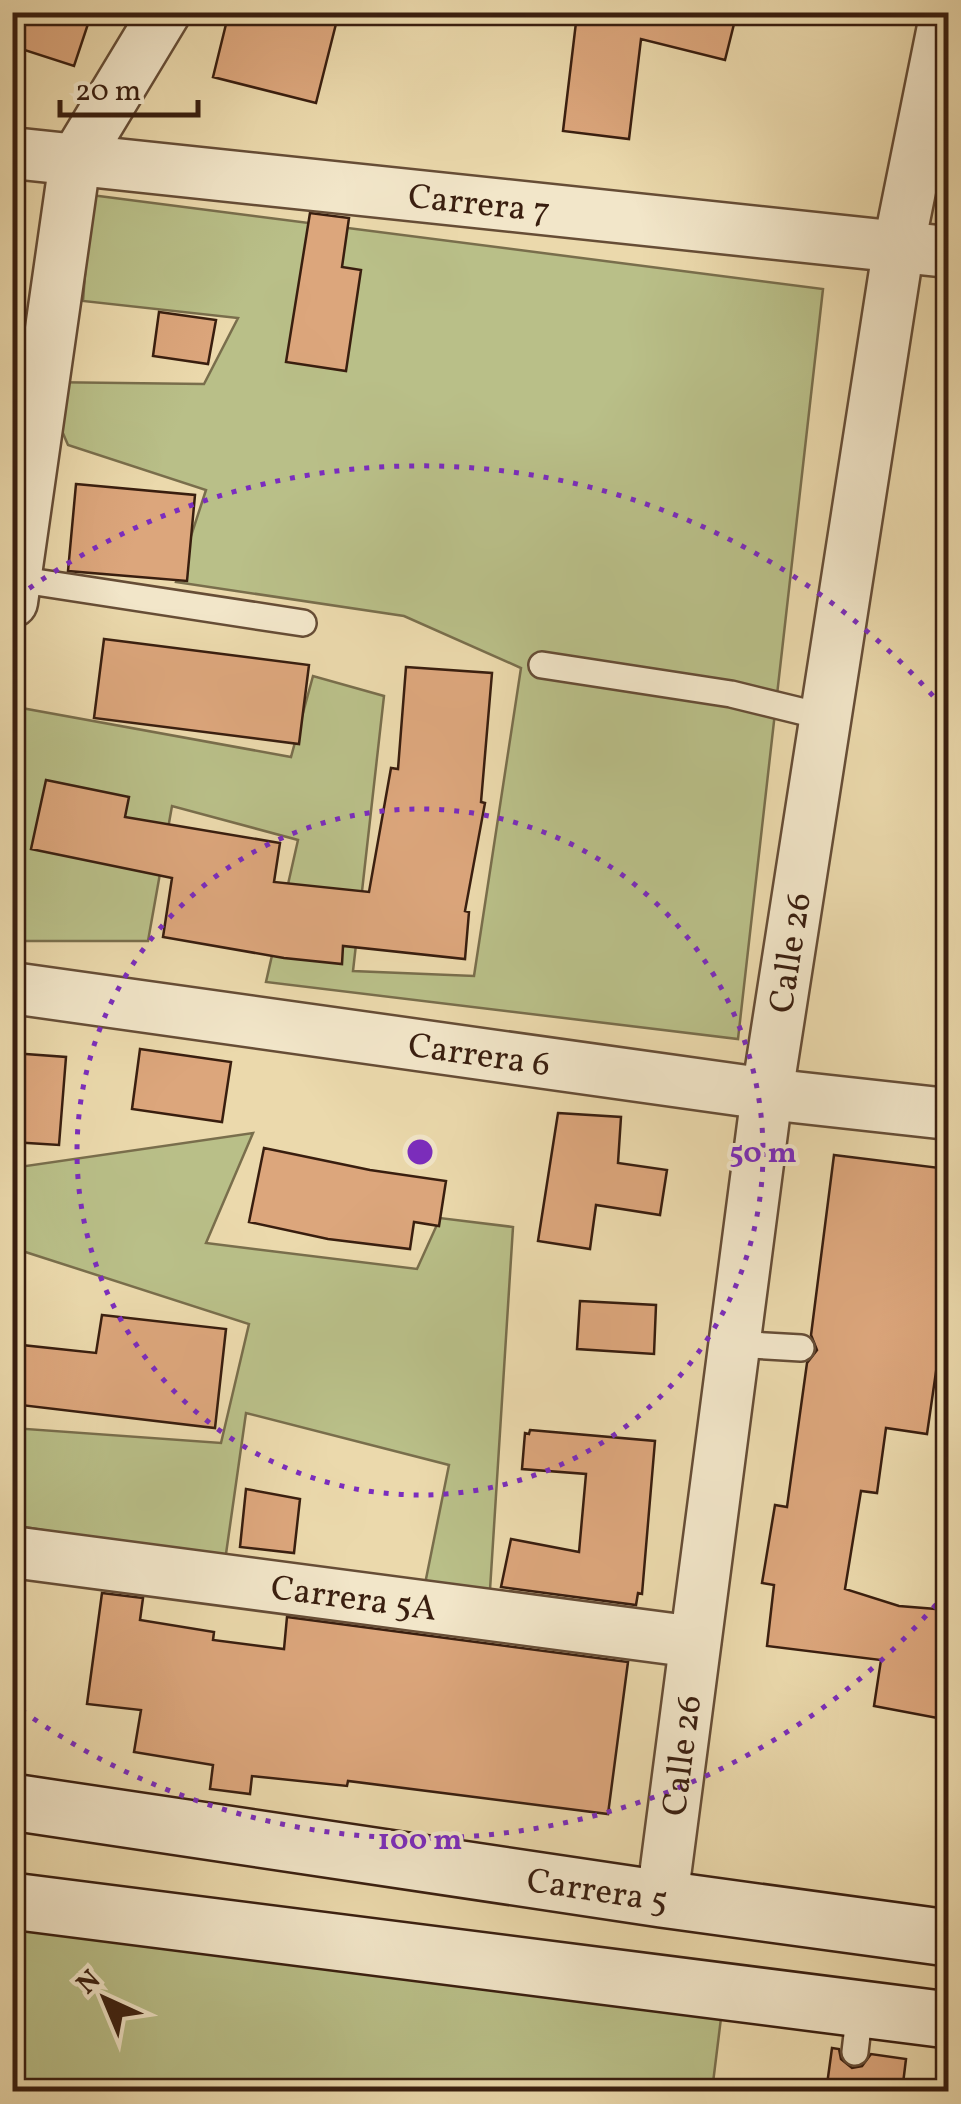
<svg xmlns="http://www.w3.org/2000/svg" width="961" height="2104" font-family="Vollkorn,serif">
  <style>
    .green { fill: #b9bf88; stroke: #796e4c; stroke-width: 2.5 }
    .building { fill: #dca67c; stroke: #391e0f; stroke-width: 2.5 }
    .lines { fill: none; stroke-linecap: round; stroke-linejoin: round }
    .service-casing { stroke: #664d36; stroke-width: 30 }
    .minor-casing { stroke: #664d36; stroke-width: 55 }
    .secondary-casing { stroke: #391e0f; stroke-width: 60 }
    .service { stroke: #f2e6c9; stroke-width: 25 }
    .minor { stroke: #f2e6c9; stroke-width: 50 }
    .secondary { stroke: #f2e6c9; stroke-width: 55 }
    .ring { fill: none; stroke: #7b2cbf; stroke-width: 5; stroke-dasharray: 5 10 }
    .labels { text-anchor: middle; stroke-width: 8; stroke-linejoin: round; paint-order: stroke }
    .street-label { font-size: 35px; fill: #391e0f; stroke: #f2e6c9 }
    .centre { fill: #7b2cbf; stroke: #f2e6c9; stroke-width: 5 }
    .ring-label { font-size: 30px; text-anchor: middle; font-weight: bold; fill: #7b2cbf; stroke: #f2e6c9; stroke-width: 8; stroke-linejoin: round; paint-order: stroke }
  </style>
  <rect width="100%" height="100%" fill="#ebd9ac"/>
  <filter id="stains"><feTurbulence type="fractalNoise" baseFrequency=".002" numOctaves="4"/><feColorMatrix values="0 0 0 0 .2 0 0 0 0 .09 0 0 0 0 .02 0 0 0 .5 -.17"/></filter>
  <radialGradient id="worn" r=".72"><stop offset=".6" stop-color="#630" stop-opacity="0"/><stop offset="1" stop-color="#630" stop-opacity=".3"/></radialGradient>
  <path class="green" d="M91,195L823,289L738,1039L266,982L298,840L172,806L148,941H13L12,725L16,707L291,757L313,676L384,696L353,971L474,976L521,668L404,616L176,582L206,490L68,445L41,382L204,384L238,318L83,301Z
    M253,1133L206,1243L417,1269L440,1218L513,1227L490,1590L425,1584L449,1465L246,1413L225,1561L13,1525V1428L221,1443L249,1324L13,1248L12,1168Z
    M13,1919L722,2010L712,2091L13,2092Z"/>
  <path class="building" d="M21,12H92L74,66L12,46Z
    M229,12H339L316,103L213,77Z
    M590,12H737L725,60L641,39L629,139L563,131L577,14L590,15Z
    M310,213L349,218L342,267L361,270L346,371L286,362Z
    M159,312L216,320L208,364L153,356Z
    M76,484L195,495L187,581L68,571Z
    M104,639L309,665L299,744L94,718Z
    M406,667L492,673L481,802L485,803L465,911L469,912L465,959L343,946L342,964L284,958L163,937L172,878L31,849L46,780L129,797L125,817L280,843L274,882L369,892L391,768L398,769Z
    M140,1049L231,1062L222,1122L132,1109Z
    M12,1053L66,1057L59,1145L12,1142Z
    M558,1113L621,1117L618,1163L667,1170L660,1215L596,1205L590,1249L538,1241Z
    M264,1148L370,1170L446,1181L439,1226L414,1222L410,1249L328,1239L249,1222Z
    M834,1155L948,1169V1353L939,1351L927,1434L886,1428L877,1493L861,1491L845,1589L899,1606L948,1610V1720L874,1706L881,1660L767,1646L774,1585L762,1583L775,1505L787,1507L807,1363L817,1350L811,1335Z
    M580,1301L656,1305L654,1354L577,1349Z
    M102,1315L226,1329L215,1428L12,1404V1344L96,1353Z
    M530,1430L655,1441L642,1594L638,1593L636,1605L501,1587L511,1539L579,1552L586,1474L522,1469L525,1433L529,1434Z
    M246,1489L300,1499L294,1553L240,1547Z
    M102,1593L143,1598L140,1620L214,1632L213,1640L284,1649L287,1617L628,1662L608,1814L348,1781L347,1786L252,1776L250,1794L210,1789L213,1765L134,1752L141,1710L87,1704Z
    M832,2048L839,2049L841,2059L852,2068L862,2066L871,2054L906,2059L902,2092H826Z"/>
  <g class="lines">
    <g class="service-casing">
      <path id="service" d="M16,579L303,623
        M542,665L731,694L825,717
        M734,1344L801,1348
        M855,2052L860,2009"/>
    </g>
    <g class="minor-casing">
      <g id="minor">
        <path id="s1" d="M12,153L948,252"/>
        <path d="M12,602L75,161L165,12"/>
        <path id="s2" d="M12,988L767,1094L948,1114"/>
        <path id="s3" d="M12,1552L695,1642"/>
        <path id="s4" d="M662,1899L767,1094L899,245L946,12"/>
      </g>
    </g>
    <g class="secondary-casing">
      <g id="secondary">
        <path id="s5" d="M12,1802L662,1899L948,1938"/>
        <path d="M12,1901L948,2020"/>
      </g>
    </g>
    <use href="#service" class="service"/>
    <use href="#minor" class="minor"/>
    <use href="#secondary" class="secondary"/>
  </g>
  <g class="ring">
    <circle cx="420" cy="1152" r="343"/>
    <path d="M946 1593A686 686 0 0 1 17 1707M17 597A686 686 0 0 1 946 711"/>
  </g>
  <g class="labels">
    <g class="street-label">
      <text dy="12" stroke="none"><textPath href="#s1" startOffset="470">Carrera 7</textPath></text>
      <text dy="12" stroke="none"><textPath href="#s4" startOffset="955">Calle 26</textPath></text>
      <text dy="12" stroke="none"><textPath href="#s2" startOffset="472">Carrera 6</textPath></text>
      <text dy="12" stroke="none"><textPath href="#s3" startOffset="345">Carrera 5A</textPath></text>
      <text dy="12" stroke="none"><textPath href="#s4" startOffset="145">Calle 26</textPath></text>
      <text dy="12" stroke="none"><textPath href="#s5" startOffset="592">Carrera 5</textPath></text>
    </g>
  </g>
  <circle cx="420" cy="1152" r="15" class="centre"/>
  <g class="ring-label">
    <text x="763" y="1162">50 m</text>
    <text x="420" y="1849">100 m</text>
  </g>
  <rect width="961" height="2104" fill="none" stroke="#ebd9ac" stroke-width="50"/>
  <rect x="15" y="15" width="931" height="2074" fill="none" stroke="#391e0f" stroke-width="5"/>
  <rect x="25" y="25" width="911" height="2054" fill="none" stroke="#391e0f" stroke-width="2.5"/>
  <g transform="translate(105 1999) rotate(316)" stroke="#f2e6c9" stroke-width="8" paint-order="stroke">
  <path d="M0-8L18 38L0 25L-18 38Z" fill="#391e0f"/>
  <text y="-15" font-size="28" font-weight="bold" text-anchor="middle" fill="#391e0f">N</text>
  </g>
  <path d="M60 100v15h138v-15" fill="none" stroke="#391e0f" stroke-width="5"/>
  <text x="75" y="100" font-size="30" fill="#391e0f" stroke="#f2e6c9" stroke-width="8" paint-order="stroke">20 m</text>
  <rect width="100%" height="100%" filter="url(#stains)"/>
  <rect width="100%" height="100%" fill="url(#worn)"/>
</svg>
